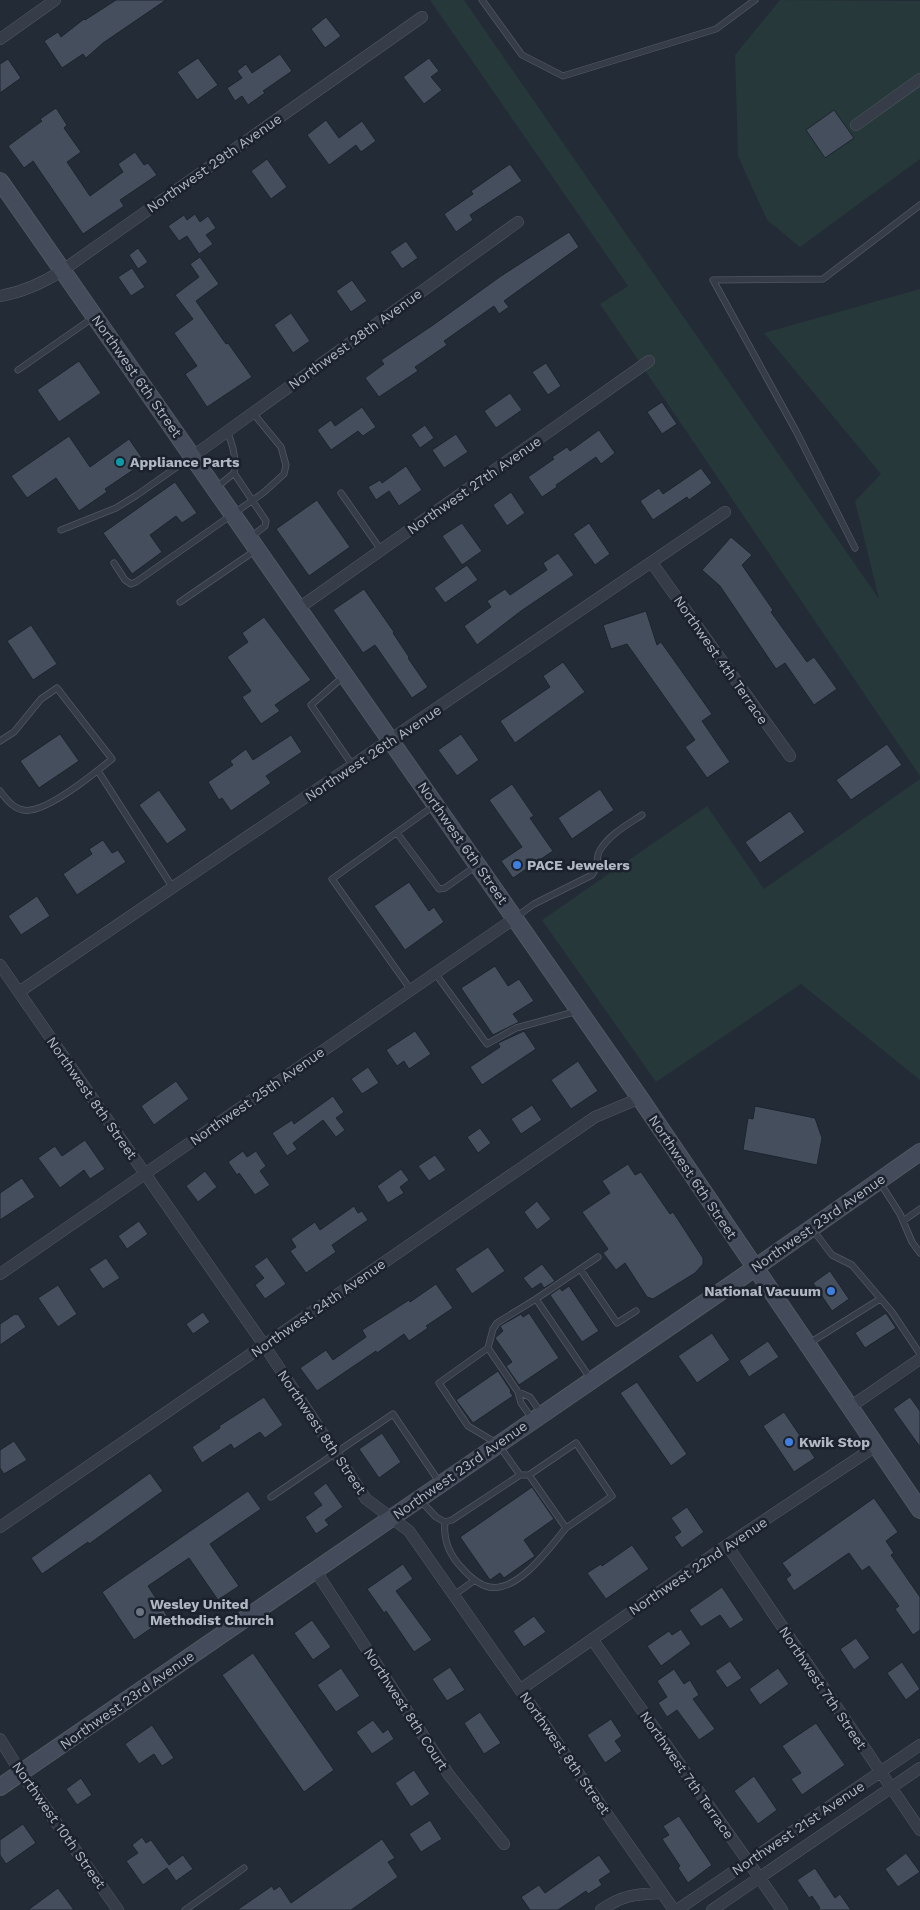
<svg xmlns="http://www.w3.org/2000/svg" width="920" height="1910" font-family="'Work Sans',sans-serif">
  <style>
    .green { fill: #263839 }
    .building { fill: #444e5c; stroke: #1d242f }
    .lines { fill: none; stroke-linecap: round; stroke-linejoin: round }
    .service-casing { stroke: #515863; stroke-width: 7 }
    .minor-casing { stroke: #515863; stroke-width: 12 }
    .secondary-casing { stroke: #515863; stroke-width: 18 }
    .service { stroke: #363d48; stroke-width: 5.5 }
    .minor { stroke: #363d48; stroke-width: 11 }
    .secondary { stroke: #444c5b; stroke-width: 16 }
    .culture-dot { fill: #0f9aa8; stroke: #1b222d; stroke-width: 2 }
    .shop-dot { fill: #3f7fe0; stroke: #1b222d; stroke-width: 2 }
    .worship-dot { fill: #6b7280; stroke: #1b222d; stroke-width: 2 }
    .labels { text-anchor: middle; stroke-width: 5; stroke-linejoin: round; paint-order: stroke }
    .street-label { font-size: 14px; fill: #b1b8c4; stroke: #1b222d }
    .poi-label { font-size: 14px; font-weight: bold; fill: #b1b8c4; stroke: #1b222d; text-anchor: start }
  </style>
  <rect width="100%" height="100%" fill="#232b37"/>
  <path class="green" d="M430,0H464L879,599L855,501L881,474L764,333L920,289V776L600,304L628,286Z
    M780,0L920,1V159L800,247L767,220L738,156L735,55Z
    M920,779V1080L801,984L656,1082L542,920L707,806L764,889Z"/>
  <path class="building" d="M116,0H166L103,43L86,58L83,54L62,68L44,41L58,32L61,37L84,19L85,20Z
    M326,17L341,36L325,48L311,29Z
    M280,54L292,71L263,91L265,93L248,105L242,96L235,101L227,88L242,78L237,71L246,64L252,73Z
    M198,58L218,85L197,100L177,72Z
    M429,58L439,71L431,77L442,90L424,104L403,77Z
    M8,59L21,78L0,93V64Z
    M56,108L67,125L64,128L81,152L67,162L90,196L123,172L118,164L135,152L144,165L148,163L157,175L120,200L124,206L83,234L33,161L24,168L8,146L42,121L40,119Z
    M834,110L854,138L825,158L806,130Z
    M326,120L339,138L362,121L376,141L361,152L356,145L329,165L307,135Z
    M267,159L287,187L271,199L251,171Z
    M510,164L522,181L470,215L473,220L456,232L444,214L473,194L471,191Z
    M195,214L200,222L208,216L216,228L206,235L213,244L199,254L187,236L179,241L168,226L184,215L187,220Z
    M569,232L579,247L504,301L509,307L499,314L494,306L444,341L447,345L415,367L418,371L379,397L365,378L384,364L381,360L433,325L501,276Z
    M406,241L418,258L402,269L390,252Z
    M138,248L148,262L138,269L129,255Z
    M200,257L219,284L196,301L226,344L228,343L252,377L207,407L185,374L197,366L174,333L193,319L175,295L199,277L190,264Z
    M132,268L145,287L131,296L118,277Z
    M352,280L367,301L351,312L336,291Z
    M291,313L310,341L293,353L274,325Z
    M79,361L101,393L59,422L37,390Z
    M546,363L561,386L548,395L532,372Z
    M510,393L522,410L496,428L484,411Z
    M662,402L677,424L662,434L647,412Z
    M362,407L376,427L363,436L358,431L331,450L317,430L331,420L335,426Z
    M425,425L434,438L420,448L411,435Z
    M599,430L615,453L601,464L596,457L556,485L557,487L542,497L528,477L554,459L552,457L567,447L570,451Z
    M456,434L468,452L444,468L432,450Z
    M69,436L90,467L129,439L145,462L105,489L107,492L79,511L56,478L27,498L11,476Z
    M406,466L422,490L399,506L389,491L376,500L368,487L380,480L382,483Z
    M701,468L712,483L689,500L687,497L653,520L640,501L659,488L663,494Z
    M175,482L197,513L182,523L176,516L150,535L162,552L132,574L103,533Z
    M511,492L525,513L507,526L493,505Z
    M317,500L350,547L309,576L276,529Z
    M462,523L482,551L462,565L442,536Z
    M589,523L610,554L595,565L573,534Z
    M731,537L752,555L742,565L773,610L771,612L807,662L814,657L837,689L814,705L785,663L776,669L720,586L702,570Z
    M558,553L574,575L521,611L477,645L464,626L491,607L487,601L505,589L510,595L547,570L543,563Z
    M467,565L478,580L445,603L434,588Z
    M364,589L394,632L393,633L409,657L408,658L428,687L412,698L375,645L363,653L333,610Z
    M646,611L657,645L661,642L712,714L702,721L730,762L707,778L685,747L695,740L627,644L611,649L603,625Z
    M264,617L311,680L275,705L280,711L261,724L242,697L251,691L227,657L248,642L242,633Z
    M31,625L57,664L33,680L7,641Z
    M563,662L585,692L515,743L500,721L550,687L543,676Z
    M60,734L79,761L39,788L20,761Z
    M461,734L479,760L457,776L438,750Z
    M291,735L302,752L266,776L271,783L231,811L222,798L219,800L208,782L233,765L230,761L246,749L253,760Z
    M887,744L902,765L851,800L836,780Z
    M512,784L534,816L530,818L553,851L513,878L501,861L522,847L489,800Z
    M600,789L614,810L572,839L558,818Z
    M159,790L187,830L167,844L139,805Z
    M790,811L805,832L760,863L745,842Z
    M103,840L112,853L118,850L126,862L77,895L63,874L92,854L89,849Z
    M409,882L429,911L434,907L444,922L405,950L374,906Z
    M37,896L50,916L21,935L8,916Z
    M495,966L508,986L519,979L534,1001L513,1014L519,1022L493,1035L461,988Z
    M415,1031L431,1054L409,1069L404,1061L397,1066L386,1050Z
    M524,1031L536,1049L482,1085L470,1067L500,1047L498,1043Z
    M578,1061L598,1091L571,1109L551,1080Z
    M368,1067L379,1083L362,1094L351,1079Z
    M176,1081L189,1099L154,1125L141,1106Z
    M333,1096L344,1112L336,1118L345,1130L336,1137L323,1120L293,1143L297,1149L287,1156L272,1133L292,1120L294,1124Z
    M532,1105L542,1120L521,1134L511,1119Z
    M755,1106L815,1118L822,1138L817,1165L743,1150L748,1118L753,1119Z
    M480,1128L491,1143L478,1153L467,1137Z
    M85,1140L105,1169L90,1179L84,1170L60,1188L38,1158L55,1146L62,1156Z
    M243,1151L247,1157L256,1151L266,1166L260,1171L270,1185L255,1195L239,1173L237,1175L228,1162Z
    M435,1155L446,1170L429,1181L418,1166Z
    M628,1164L635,1175L641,1172L670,1214L673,1212L703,1258V1264L695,1273L653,1299L647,1297L625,1263L616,1270L603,1253L608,1249L582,1212L610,1193L602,1181Z
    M401,1169L409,1180L400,1187L404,1193L388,1203L377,1186Z
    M205,1171L217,1187L198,1202L186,1186Z
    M22,1178L35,1197L0,1220V1193Z
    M537,1201L551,1219L537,1230L524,1212Z
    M354,1206L358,1213L362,1211L368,1220L332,1245L336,1252L306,1273L290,1251L296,1247L291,1239L315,1222L320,1230Z
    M139,1221L148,1234L127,1249L118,1236Z
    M488,1247L505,1271L472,1294L455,1269Z
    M267,1257L286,1284L265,1299L255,1285L264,1278L254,1266Z
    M106,1258L120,1278L103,1289L89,1269Z
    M542,1264L555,1281L544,1288L541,1283L532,1289L523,1278Z
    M830,1271L849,1299L832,1311L813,1283Z
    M436,1284L453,1308L426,1326L428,1328L409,1341L404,1334L377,1353L376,1351L317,1391L300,1368L326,1350L333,1360L366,1337L362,1330L409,1300L410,1302Z
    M58,1285L77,1314L58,1327L38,1298Z
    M569,1286L599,1331L582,1342L550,1295L560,1288L562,1291Z
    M203,1312L210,1322L193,1334L186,1324Z
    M529,1313L559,1358L519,1385L506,1366L512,1362L495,1338L503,1331L500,1326L521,1314L523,1317Z
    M886,1313L896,1328L865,1348L855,1333Z
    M15,1314L16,1315L18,1314L26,1327L0,1345V1324Z
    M712,1333L730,1360L697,1383L678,1356Z
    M768,1341L779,1357L749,1377L739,1361Z
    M498,1371L511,1391L510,1392L513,1396L473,1423L456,1400Z
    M637,1382L687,1454L671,1466L620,1393Z
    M264,1397L283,1425L265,1438L260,1432L234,1449L231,1444L202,1463L192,1447L220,1428L219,1426Z
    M910,1397L920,1411V1447L893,1409Z
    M784,1412L815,1458L794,1472L763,1426Z
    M382,1433L401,1462L379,1478L359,1449Z
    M14,1441L27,1460L4,1474L0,1468V1450Z
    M150,1473L163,1491L89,1544L88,1542L42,1574L31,1558Z
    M326,1483L343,1507L325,1520L329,1525L316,1534L305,1517L322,1505L313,1493Z
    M532,1487L554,1519L524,1540L535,1556L504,1578L500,1573L490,1580L460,1537Z
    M248,1491L261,1509L210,1544L239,1586L218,1600L189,1558L148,1586L168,1617L134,1640L102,1592Z
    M874,1498L898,1532L886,1541L894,1553L891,1555L920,1597V1630L913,1635L895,1609L899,1606L869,1566L862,1571L849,1553L794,1591L786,1579L791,1575L782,1563Z
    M687,1507L704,1532L682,1548L674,1537L681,1532L671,1518Z
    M632,1545L649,1569L606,1599L587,1573L601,1564L602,1566Z
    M403,1564L413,1579L396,1591L432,1640L414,1652L386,1611L384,1613L367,1589Z
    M722,1587L744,1620L730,1629L720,1615L701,1627L689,1610Z
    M534,1616L546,1632L524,1647L513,1631Z
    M312,1620L331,1647L313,1660L294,1633Z
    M681,1629L691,1644L661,1666L647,1646L669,1631L672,1635Z
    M856,1638L870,1658L854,1670L840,1649Z
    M253,1653L334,1770L304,1792L222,1675Z
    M730,1661L742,1678L727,1688L715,1671Z
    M902,1662L920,1689L906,1700L887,1673Z
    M450,1667L465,1690L447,1701L432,1679Z
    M341,1668L360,1696L336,1712L317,1685Z
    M778,1668L789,1684L760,1705L749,1689Z
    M674,1669L684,1684L690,1680L699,1695L693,1699L715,1729L699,1740L677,1710L667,1717L658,1703L667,1697L657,1681Z
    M480,1712L501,1743L484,1754L464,1723Z
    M611,1719L622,1736L615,1741L622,1751L605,1763L587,1735Z
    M373,1720L383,1733L388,1729L394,1739L372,1754L356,1732Z
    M816,1723L845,1765L802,1795L791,1779L801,1773L782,1746Z
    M152,1725L174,1758L162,1766L154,1754L139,1764L125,1744Z
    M414,1770L430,1794L411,1807L395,1783Z
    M754,1776L777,1810L758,1824L734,1791Z
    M81,1778L92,1795L77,1805L66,1789Z
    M679,1816L712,1865L688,1883L678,1868L680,1866L662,1839L669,1835L663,1826Z
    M430,1820L442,1839L421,1852L409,1834Z
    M23,1824L36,1843L6,1864L0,1855V1840Z
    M142,1837L146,1843L151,1840L169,1865L183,1855L193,1869L176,1881L167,1868L143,1885L126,1861L138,1853L132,1845Z
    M382,1839L395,1858L388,1862L398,1877L351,1910H237L272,1886L274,1890L280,1886L291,1903Z
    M906,1853L920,1872L898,1887L885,1869Z
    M599,1855L611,1872L599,1880L602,1885L588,1894L586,1891L558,1910H530L521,1897L539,1885L545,1893Z
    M815,1868L835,1898L840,1894L851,1910H817L820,1908L812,1896L809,1898L797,1880Z
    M58,1888L74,1910H28Z"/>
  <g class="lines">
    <g class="service-casing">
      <path id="service" d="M482,0L522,55L563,76L716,29L755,0
        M18,370L94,317
        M234,473L266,521L265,526L251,537
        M217,487L234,473C237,459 233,445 227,431
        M341,493L381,550
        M61,530L116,508L137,495L191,457
        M855,548L796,431L713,280L823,279L920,205
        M114,563L125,580L131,584L136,582L233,514L263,493L284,474L286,465L281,447L253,413
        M180,602L256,550
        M344,676L311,705L353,766
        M0,741L14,732L41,699L57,688L112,759C95,773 44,815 23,810C13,808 6,799 0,791
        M98,771L173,888
        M397,833L439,889L445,888L476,866
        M516,917L534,904L592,875C600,865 595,858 600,850C610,834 627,825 642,815
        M435,973L487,1044L516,1028L578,1011
        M411,990L332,879L435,805
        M879,1181L900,1214L912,1242L920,1253
        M903,1221L920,1209
        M813,1230L832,1255L852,1265L892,1312L920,1354
        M580,1269L617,1323L636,1311
        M808,1344L880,1299
        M488,1348L518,1392L521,1403L533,1420
        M590,1378L536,1299L598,1257
        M518,1392L530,1397L541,1413
        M520,1475H529L576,1443L612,1496L566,1528L529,1475
        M271,1497L393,1414L440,1483
        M420,1500L436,1517L445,1522L452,1520L520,1475L498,1444L468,1426L439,1383L488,1348L493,1329L497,1323L536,1299
        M445,1522C443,1540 449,1554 461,1567C468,1575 479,1585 489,1587C518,1593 550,1547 566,1528
        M454,1595L475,1580
        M185,1910L244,1868"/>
    </g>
    <g class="minor-casing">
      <path id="minor" d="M0,39L55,0
        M856,125L920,79
        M0,296C24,292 43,283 63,270L422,17
        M193,456L518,222
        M652,563L790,756
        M299,608L649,361
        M0,965L264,1345L366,1499L409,1531L674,1910
        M19,992L725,512
        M0,1274L515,918
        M850,1407L920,1359
        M0,1527L595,1117L640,1098
        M727,1545L920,1830
        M315,1570L449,1775L504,1844
        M592,1639L782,1910
        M521,1689L727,1545L876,1446
        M0,1739L21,1773L118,1910
        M601,1910C622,1895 636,1894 662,1893
        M677,1910L920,1745
        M712,1910L920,1768"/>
    </g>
    <g class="secondary-casing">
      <path id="secondary" d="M0,181L640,1098L920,1510
        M0,1787L732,1284L920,1152"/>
    </g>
    <use href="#service" class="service"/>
    <use href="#minor" class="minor"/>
    <use href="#secondary" class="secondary"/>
  </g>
  <circle class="culture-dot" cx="120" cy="462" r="5"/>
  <g class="shop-dot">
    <circle cx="517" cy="865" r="5"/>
    <circle cx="831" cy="1291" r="5"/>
    <circle cx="789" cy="1442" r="5"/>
  </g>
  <circle class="worship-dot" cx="140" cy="1612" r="5"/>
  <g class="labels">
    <g class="street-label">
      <text transform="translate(214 163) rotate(-35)" y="5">Northwest 29th Avenue</text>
      <text transform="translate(355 339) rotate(-36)" y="5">Northwest 28th Avenue</text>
      <text transform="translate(137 376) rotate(55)" y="5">Northwest 6th Street</text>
      <text transform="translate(474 485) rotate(-35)" y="5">Northwest 27th Avenue</text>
      <text transform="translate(721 660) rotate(55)" y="5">Northwest 4th Terrace</text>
      <text transform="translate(373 753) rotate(-34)" y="5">Northwest 26th Avenue</text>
      <text transform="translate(463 843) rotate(55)" y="5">Northwest 6th Street</text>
      <text transform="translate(257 1096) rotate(-35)" y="5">Northwest 25th Avenue</text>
      <text transform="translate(92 1098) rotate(55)" y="5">Northwest 8th Street</text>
      <text transform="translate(693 1177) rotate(56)" y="5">Northwest 6th Street</text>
      <text transform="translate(818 1223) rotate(-35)" y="5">Northwest 23rd Avenue</text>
      <text transform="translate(318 1308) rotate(-35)" y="5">Northwest 24th Avenue</text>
      <text transform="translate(322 1432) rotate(56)" y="5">Northwest 8th Street</text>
      <text transform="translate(460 1470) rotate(-35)" y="5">Northwest 23rd Avenue</text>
      <text transform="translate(698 1566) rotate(-34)" y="5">Northwest 22nd Avenue</text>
      <text transform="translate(823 1688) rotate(56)" y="5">Northwest 7th Street</text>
      <text transform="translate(127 1700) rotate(-35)" y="5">Northwest 23rd Avenue</text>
      <text transform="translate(406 1709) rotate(57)" y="5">Northwest 8th Court</text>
      <text transform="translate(565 1753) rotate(55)" y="5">Northwest 8th Street</text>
      <text transform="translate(687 1775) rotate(55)" y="5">Northwest 7th Terrace</text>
      <text transform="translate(59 1825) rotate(55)" y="5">Northwest 10th Street</text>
      <text transform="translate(798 1828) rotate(-34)" y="5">Northwest 21st Avenue</text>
    </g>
    <g class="poi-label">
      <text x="130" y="467">Appliance Parts</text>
      <text x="527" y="870">PACE Jewelers</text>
      <text x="821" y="1296" text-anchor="end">National Vacuum</text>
      <text x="799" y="1447">Kwik Stop</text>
      <text x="150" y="1609">Wesley United<tspan x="150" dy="16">Methodist Church</tspan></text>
    </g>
  </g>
</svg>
